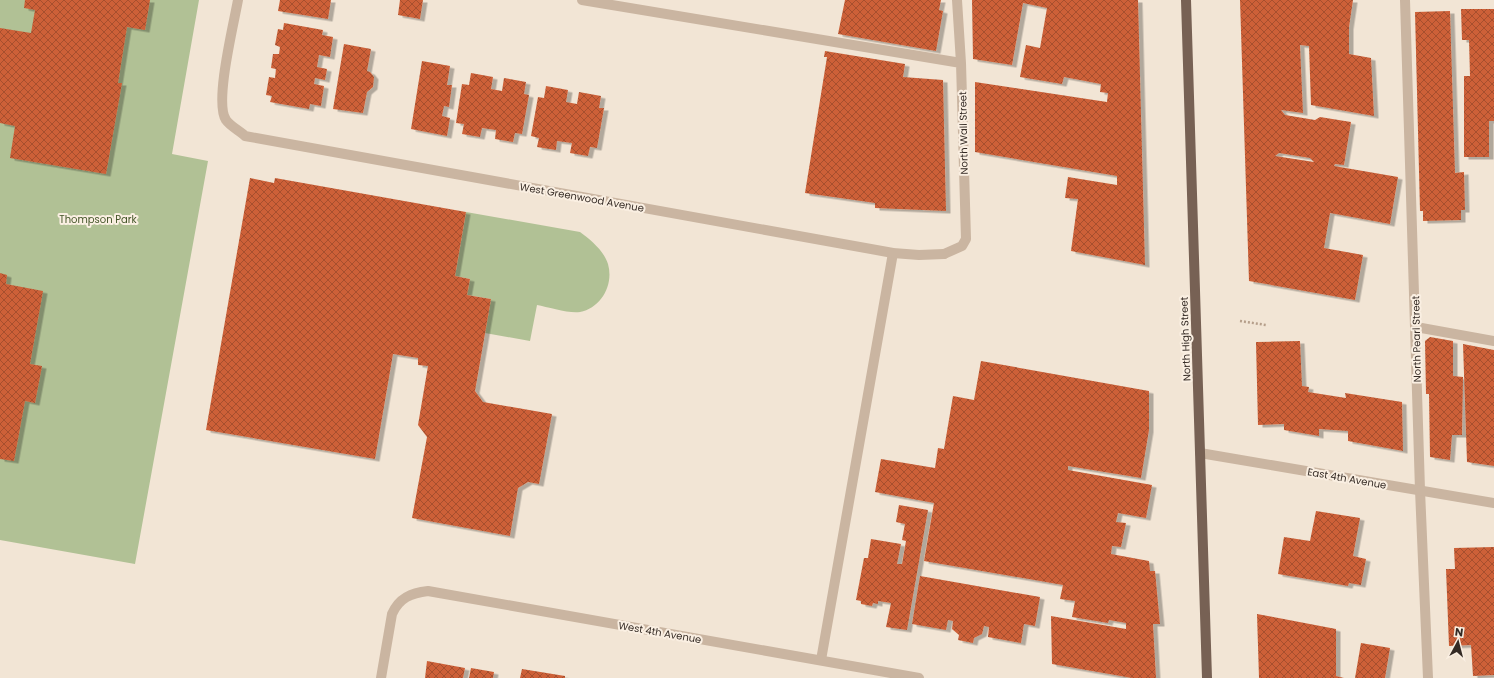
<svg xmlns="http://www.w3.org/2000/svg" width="1494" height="678" font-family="Poppins,sans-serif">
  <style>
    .park { fill: #b1c195 }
    .building { fill: url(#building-cross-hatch); fill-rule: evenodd; filter: url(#shadow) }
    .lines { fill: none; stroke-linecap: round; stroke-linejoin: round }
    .path { stroke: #b69f8b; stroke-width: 2.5; stroke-dasharray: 2 2; stroke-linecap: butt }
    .lane { stroke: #cab5a1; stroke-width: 10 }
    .street { stroke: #cab5a1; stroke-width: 10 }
    .primary { stroke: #776154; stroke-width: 10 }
    .labels { text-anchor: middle; stroke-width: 4; stroke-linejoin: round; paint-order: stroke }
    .street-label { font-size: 10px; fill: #342a24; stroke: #faefe2 }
    .park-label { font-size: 10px; fill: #425427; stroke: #faefe2 }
  </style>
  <defs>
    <pattern id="building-cross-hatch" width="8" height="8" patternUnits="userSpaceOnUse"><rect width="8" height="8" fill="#cd6138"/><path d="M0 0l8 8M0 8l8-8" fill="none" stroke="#a7502f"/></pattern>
    <filter id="shadow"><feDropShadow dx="4.5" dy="2.5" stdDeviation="0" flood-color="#0004"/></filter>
  </defs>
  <rect width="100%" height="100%" fill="#f2e5d5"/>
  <path class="park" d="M0,0H199L172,154L208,161L135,564L0,540Z
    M466,212L580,232C591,240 604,251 608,264C614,285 601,308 580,312C570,314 548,307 537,305L530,341L485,333L491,299L467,295L470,279L455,276Z"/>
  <path class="building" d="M25,0H150L145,30L127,27L118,83H122L106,174L10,158L15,126L0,123V28L31,33L35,10L24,8Z
    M280,0H331L328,19L278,11Z
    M400,0H423L420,19L398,15Z
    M845,0H941L939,10L943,11L936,51L838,34Z
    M972,0H1138L1145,265L1071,251L1078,199L1065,198L1068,177L1117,185V176L975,152V82L1107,102L1108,93L1100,92L1101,84L1064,77L1062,84L1020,77L1026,45L1040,48L1047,8L1023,3L1012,65L973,59Z
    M1240,0H1353L1349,27V54L1371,58L1374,116L1311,105L1309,46L1300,45L1303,113L1281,110L1285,115L1315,120L1320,117L1351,122L1344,165L1335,164L1334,166L1398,177L1390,224L1330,213L1324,248L1363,255L1355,300L1249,281ZM1279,153L1310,158L1314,162L1275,156Z
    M1461,9H1494V121H1489V157H1464V76H1470L1469,40H1462Z
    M1450,11L1455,173L1464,172L1465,210H1461V220L1423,221V211H1420L1415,12Z
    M284,23L323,30L322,35L333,37L330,57L319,55L317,67L327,69L325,80L315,78L314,84L324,86L321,106L310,104L309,109L270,102L272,96L266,95L269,77L275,78L276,69L271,68L273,54H279L280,47L275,45L278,29L283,30Z
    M344,44L371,49L367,71L370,72L374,77L373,87L367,92L363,113L333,109Z
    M825,51L905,64L903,77L943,80L946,211L875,208V203L805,193L827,57H824Z
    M422,61L450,66L447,85H452L449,107L444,106L442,116L450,118L447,136L411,129Z
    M471,73L493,77L491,89L502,91L504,78L526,82L524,94L529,95L522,134L515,133L513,142L495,139L496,130L482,128L480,137L462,134L464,124L456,123L462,84L469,85Z
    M546,86L568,90L566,102L577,104L579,92L601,96L599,108H604L597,148L590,147L588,156L570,153L572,143L557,141L556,150L537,147L539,138L531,136L538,97L544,98Z
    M250,178L274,183L275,178L466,212L455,276L470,279L467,295L491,299L475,391L483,402L552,414L539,484L528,482L518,488L510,536L412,518L427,437L418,425L428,366L418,365V358L393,354L375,459L206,430Z
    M0,273L7,275L6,284L43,291L30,364L42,366L35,403L25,401L14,461L0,459Z
    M1430,337L1453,341V376L1463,377L1462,435H1452L1450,460L1430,457L1429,394H1426L1425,341Z
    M1300,341L1302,386L1309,387L1308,392L1346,398L1345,393L1402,402L1403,451L1348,441V431L1319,429V436L1284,430V424L1258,425L1256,342Z
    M1463,344L1494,350V466L1467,462Z
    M981,361L1149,391V430L1141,478L1068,466V470L1152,485L1146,518L1118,513L1116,522L1126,523L1121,547L1112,546L1111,554L1149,561L1150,571H1155L1160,624H1153L1156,678H1132L1052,664L1051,616L1126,629V623L1109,620L1108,623L1072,617L1075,601L1060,599L1063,585L924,561L934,503L875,492L881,459L935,468L938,448L944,449L953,396L974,400Z
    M899,505L928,510L907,630L886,627L891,603L878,601V604L873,603L872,606L861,604V601L856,600L864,558H868L871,539L901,544L897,564H902L906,541L902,540L905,524L896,522Z
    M1316,511L1360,518L1353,556L1366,559L1361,585L1349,583L1348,586L1278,574L1284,537L1310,541Z
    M1494,547V675L1473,676L1471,645L1449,646L1446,569H1455L1454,548Z
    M920,576L1040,597L1035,626L1024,624L1021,643L988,637L989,627L984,626L982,634L974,638L973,643L958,640L959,635L952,629L953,621L948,620L946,630L912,624Z
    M1257,614L1336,629V676L1344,678H1259Z
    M1361,643L1390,648L1385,678H1355Z
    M427,661L465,668L463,678H425Z
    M471,668L494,672L493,678H469Z
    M522,669L565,676V678H520Z"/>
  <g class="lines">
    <path class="path" d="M1240,321L1266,325"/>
    <path class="lane" d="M582,0L961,63
      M1405,0L1420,490L1428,678
      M944,254L962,246L966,239L961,63L957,0
      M1416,327L1494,341
      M821,660L893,253"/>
    <path class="street" d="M238,0C234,23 214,103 226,120C230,126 240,131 245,136L893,253L919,255L944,254
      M1200,453L1494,503
      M381,678L392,614C399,598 411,593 428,591L919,678"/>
    <path class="primary" d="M1186,0L1207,678"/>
  </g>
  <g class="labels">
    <g class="street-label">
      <text transform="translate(963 133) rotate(-91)" y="4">North Wall Street</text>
      <text transform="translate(582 197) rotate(10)" y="4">West Greenwood Avenue</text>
      <text transform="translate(1185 339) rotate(-92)" y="4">North High Street</text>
      <text transform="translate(1416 339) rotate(-91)" y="4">North Pearl Street</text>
      <text transform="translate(1347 478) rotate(10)" y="4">East 4th Avenue</text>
      <text transform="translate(660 632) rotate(10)" y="4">West 4th Avenue</text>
    </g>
    <g class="park-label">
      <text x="98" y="223">Thompson Park</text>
    </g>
  </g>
  <g transform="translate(1458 642) rotate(7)" stroke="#faefe2" stroke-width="3" paint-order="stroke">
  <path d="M0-3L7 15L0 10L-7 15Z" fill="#342a24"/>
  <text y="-6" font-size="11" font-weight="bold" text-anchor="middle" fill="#342a24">N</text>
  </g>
</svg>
